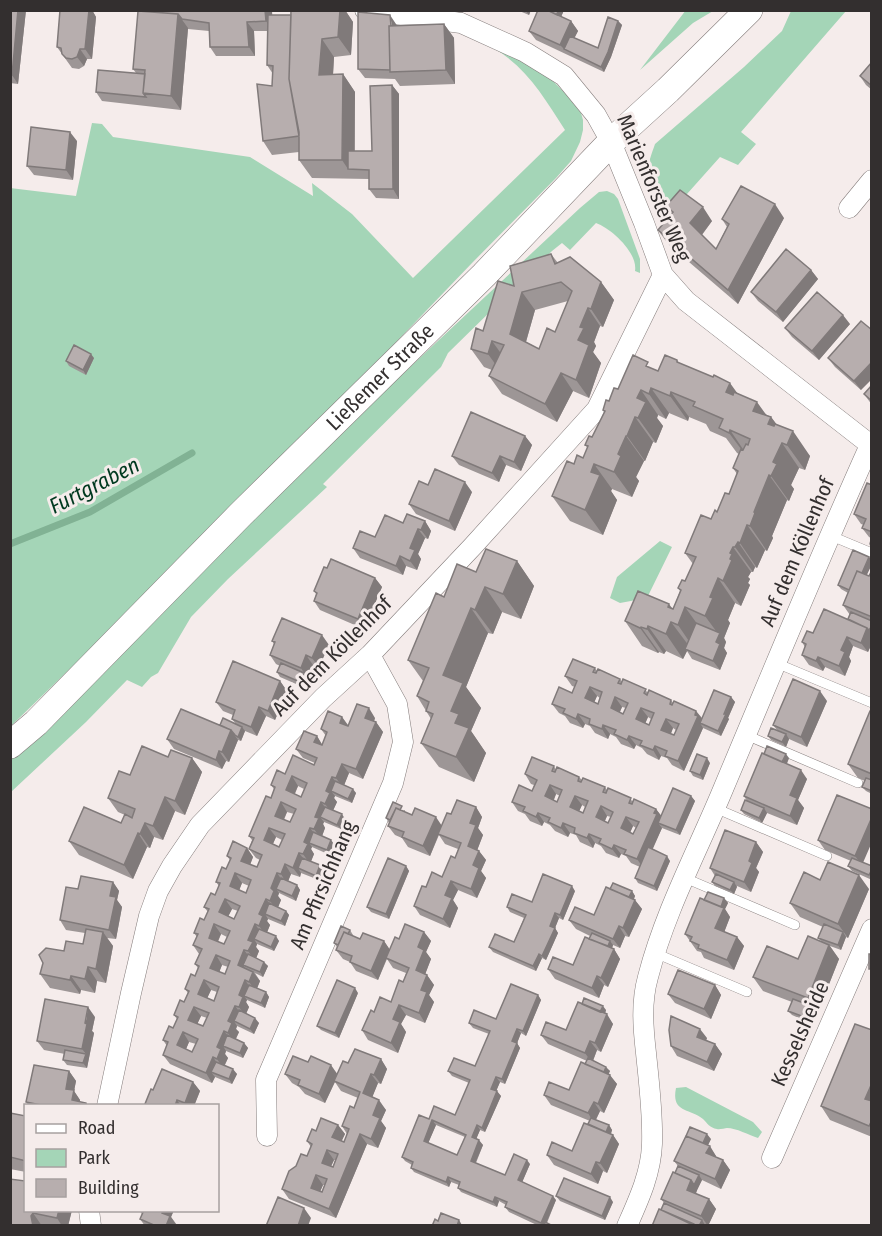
<svg xmlns="http://www.w3.org/2000/svg" width="882" height="1236" font-family="'Fira Sans Condensed',sans-serif">
  <style>
    .green { fill: #a4d5b7 }
    .lines { fill: none; stroke-linecap: round; stroke-linejoin: round }
    .stream { stroke: #81b294; stroke-width: 7 }
    .lane-casing { stroke: #857d7c; stroke-width: 10 }
    .street-casing { stroke: #857d7c; stroke-width: 21 }
    .secondary-casing { stroke: #857d7c; stroke-width: 28 }
    .lane { stroke: #fff; stroke-width: 9 }
    .street { stroke: #fff; stroke-width: 20 }
    .secondary { stroke: #fff; stroke-width: 27 }
    .wall { fill: #9d9696; fill-rule: evenodd }
    .shaded-wall { fill: #807a7a }
    .building { fill: #b7aeae; stroke: #807a7a; stroke-width: 1.5; fill-rule: evenodd }
    .labels { text-anchor: middle; stroke-width: 6; stroke-linejoin: round; paint-order: stroke }
    .street-label { font-size: 21px; fill: #332f2f; stroke: #f5eceb }
    .water-label { font-size: 22px; font-style: italic; fill: #00391f; stroke: #f5eceb }
  </style>
  <rect width="100%" height="100%" fill="#f5eceb"/>
  <path class="green" d="M686,10L713,11L693,23L640,70Z
    M791,11H846L741,132L756,144L738,165L720,157L662,222C657,206 648,189 648,172C648,162 652,153 655,144L744,67L782,31Z
    M495,49L515,55L550,78L566,94L581,113L583,120V130L580,142L571,161L556,178L472,263L354,386L110,630L11,726L10,188L76,196L92,123L102,124L113,137L250,157L313,196L312,183L352,214L413,278L565,130C545,99 528,69 495,49Z
    M607,191L614,194L618,199L640,259V273L635,271C638,253 612,229 596,223L570,250L562,243L552,251L448,353L441,367L323,484L327,487L228,579L191,617L158,673L151,677L142,687L127,680L86,722L11,792V758L378,397L580,208L599,192Z
    M660,541L672,547L647,598L620,603L610,598L617,577Z
    M686,1087L753,1122L762,1132L758,1138C749,1135 736,1128 727,1128C725,1128 719,1130 717,1129C710,1128 707,1123 703,1119C689,1108 671,1113 676,1088Z"/>
  <g class="lines">
    <path class="stream" d="M10,544L90,512L192,453"/>
    <g class="lane-casing">
      <path id="lane" d="M829,535L872,553
        M776,663L872,703
        M746,735L858,783
        M715,808L827,856
        M685,878L795,925
        M655,953L747,992"/>
    </g>
    <g class="street-casing">
      <path id="street" d="M365,10L461,23L525,52L564,76L596,115L611,142L644,223L663,275L686,301L872,446
        M849,208L872,180
        M107,1106L131,993L149,916L158,891L172,866L200,825L323,698L370,655L473,546L597,409L663,275
        M267,1136L266,1080L393,783L403,742L397,704L370,655
        M772,1158L872,929
        M89,1210L91,1226
        M627,1226C639,1199 651,1173 652,1144C653,1113 649,1083 646,1053C643,1027 641,1002 648,977C665,911 698,850 724,787C772,673 819,558 870,445"/>
    </g>
    <g class="secondary-casing">
      <g id="secondary">
        <path id="s1" d="M10,745L36,723L241,514L484,275L611,142L668,90L749,10"/>
      </g>
    </g>
    <use href="#lane" class="lane"/>
    <use href="#street" class="street"/>
    <use href="#secondary" class="secondary"/>
  </g>
  <path class="wall" d="M10,10H26L18,84L10,83Z
    M60,10H92L96,17L92,59H87L84,66L79,69L72,68L57,47Z
    M153,10H272V15H291V10H345L353,22L351,55L334,57L333,74H343L355,92V151H372L392,85L399,94V199L376,198L369,189V179L312,178L299,160V152L272,155L263,141L272,86L273,74L267,65L268,31H254L255,56H216L210,47L209,31L188,29L181,110L102,101L96,92L136,73L133,69Z
    M446,10H463V13Z
    M517,10H531L529,15Z
    M538,10H564L561,17L571,21L578,31L574,38L598,48L618,21L622,25L611,57L604,72L536,40L529,31Z
    M396,24L397,25L444,24L454,38L455,84L400,86L395,79L365,78L358,69Z
    M872,62V90L866,85L860,76Z
    M77,141L73,180L34,175L27,166Z
    M666,206L712,221L702,235L716,249L727,227L722,219L784,218L738,304L668,244L658,230L672,213Z
    M551,254L558,263L601,282L614,300L603,327L600,326L594,342L596,346L593,352L601,363L589,398L573,391L557,422L502,394L489,376L492,370L484,367L471,349L514,286ZM568,301L555,332L539,349L526,342L535,310Z
    M811,270L818,279L783,322L758,301L751,292Z
    M850,324L819,360L792,337L785,328Z
    M872,330L861,390L835,367L828,358Z
    M94,358L86,375L69,366L66,361Z
    M677,360L679,363L737,393L767,415L771,417L777,425L810,456L805,470L799,468L791,485L794,489L789,501L787,500L772,536L773,538L767,551L765,550L757,568L755,567L753,572H751L748,577L750,579L748,583L750,585L741,606L735,603L728,620L730,623L724,638L726,642L724,648L727,653L720,670L692,659L687,651L683,659L666,651L664,654L659,652L658,653L642,646L625,621L673,609L680,591L678,588L685,581L693,564L685,553L717,512L729,494L737,474L733,468L739,454L737,453L726,438L710,431L706,424L689,417L688,421L669,413L666,419L658,415L657,418L663,426L656,443L653,442L645,461H644L636,477L639,481L632,497L612,489L611,491L617,500L603,535L570,521L552,496L574,464L583,458L588,448L585,445L592,437L604,412L603,410L618,389L653,369L658,371Z
    M872,385V405L864,394Z
    M525,436L532,445L521,471L506,465L499,482L459,465L452,456Z
    M872,485V548L869,544L871,538L869,537L862,528L864,525L861,524L854,514Z
    M472,492L455,531L416,514L409,504Z
    M425,521L431,531L428,539L425,538L418,554L421,559L417,570L406,566L403,575L360,558L353,548L403,523Z
    M872,560V564L866,575L869,576L872,570V643L868,652L853,646L849,657L851,661L845,676L825,667L823,671L809,665L802,655L805,647L802,642L813,633L848,619L850,615L843,605L848,593L841,589L838,585Z
    M517,561L534,586L521,619L502,612L493,634L488,633L466,687L481,708L471,731L486,753L474,782L439,767L421,743L431,719L417,696L423,681L408,660L444,597L476,572Z
    M327,568L375,578L382,587L364,629L320,610L314,601L316,594L314,591Z
    M272,641L329,645L319,667L313,665L303,687L280,677L277,672L280,666L276,664L270,655L274,644Z
    M595,668L597,671L620,679L622,682L648,692L671,700L673,703L696,711L702,718L731,697L735,702L728,718L729,719L721,736L703,728L684,771L672,765L667,758L661,756L659,760L647,754L642,748L636,745L634,749L621,744L616,737L610,734L608,739L595,733L590,726L585,724L583,728L570,723L565,716L559,713L552,704L572,693L575,687L572,686L565,676ZM597,696L600,698L598,704L594,702ZM622,707L626,708L623,714L620,712ZM648,717L651,719L649,725L645,723ZM673,728L676,730L674,735L671,734Z
    M280,681L287,691L275,720L266,716L257,736L245,731L241,741L238,740L229,762L226,761L222,769L174,749L167,739L220,725L235,723L232,719L233,715L223,711L216,702Z
    M827,701L807,747L789,739L786,747L771,740L768,736L777,730L773,725Z
    M872,711V794L866,791L862,787L865,781L858,778L848,764Z
    M342,717L348,725L375,718L374,721L376,722L383,732L363,779L349,773L344,785L356,793L352,803L335,796L334,798L337,802L333,810L345,819L341,829L324,822L323,824L325,828L322,836L334,844L330,855L312,847L311,849L314,854L311,861L324,870L319,880L301,873L300,877L291,874L288,881L297,885L300,890L296,901L279,893L278,896L281,900L278,907L286,911L289,915L285,926L268,919L267,921L270,925L267,932L279,941L274,951L257,944L256,947L259,951L256,958L268,966L263,977L255,973L260,981L257,988L266,992L269,997L265,1008L247,1000L246,1002L249,1007L246,1014L259,1023L254,1034L237,1026L236,1029L239,1032L236,1039L244,1043L248,1048L243,1058L226,1051L225,1054L228,1058L225,1065L237,1074L232,1084L215,1077L212,1083L170,1064L163,1055L167,1046L163,1040L173,1028L177,1019L174,1015L184,1002L188,993L185,989L195,976L198,968L195,964L199,954L193,945L197,937L194,933L204,920L208,912L204,907L215,895L219,886L216,882L226,869L230,860L227,856L247,848L253,857L250,865L257,867L260,860L256,858L249,849L252,840L249,836L271,798L274,789L271,785L285,774L314,765L315,763L303,758L296,749L317,736L322,745L326,736L321,729ZM298,786L304,789L301,797L295,794ZM287,812L294,814L290,822L284,820ZM276,837L282,840L279,847L273,844ZM242,883L249,886L246,893L239,890ZM232,909L238,911L234,919L228,916ZM221,934L227,937L224,944L218,942ZM222,965L228,967L225,974L219,972ZM211,990L217,992L214,1001L207,998ZM201,1016L207,1018L203,1026L197,1024ZM189,1042L196,1044L192,1052L186,1049Z
    M168,757L192,758L202,772L185,815L175,811L163,840L154,837L150,848L147,847L133,879L79,855L69,841L121,823L125,815L118,812L108,798L130,775Z
    M789,758L787,764L807,779L798,800L804,808L797,825L767,813L762,823L744,814L741,810L747,801L744,796Z
    M710,763L703,780L693,776L690,771Z
    M554,766L556,770L579,777L582,780L605,787L607,790L633,801L656,809L661,816L691,796L695,801L680,835L662,828L652,849L670,861L657,891L638,883L635,878L640,867L631,863L626,856L621,854L619,858L606,853L601,846L595,843L593,848L580,842L576,835L570,833L568,837L555,831L550,825L544,822L542,826L530,821L525,814L518,811L512,802L532,791L534,785L531,784L525,774ZM556,794L560,796L557,802L554,800ZM582,805L585,807L583,813L579,811ZM607,816L611,817L608,823L605,821ZM633,826L636,828L633,834L630,832Z
    M837,795L863,863L872,866V880L852,871L848,866L851,861L825,850L818,840Z
    M476,807L482,817L478,828L483,835L477,850L479,851L486,860L481,871L486,878L477,898L458,890L453,900L458,908L450,928L420,915L414,906L426,887L442,877L455,858L458,849L445,844L439,835L430,856L408,847L402,838L395,835L388,826L389,823L386,818L405,810V812L442,826L451,814Z
    M756,842L763,852L756,868L759,872L751,892L737,886L734,894L715,886L712,882L715,876L710,868Z
    M406,866L409,871L389,919L371,912L367,907Z
    M820,880L869,889L848,938L846,937L841,950L830,946L839,959L818,1012L815,1011L810,1023L792,1015L788,1011L792,1002L763,991L753,977L798,959L821,941L818,938L823,927L800,917L790,903Z
    M113,882L119,891L117,900L122,907L116,939L107,938L113,946L106,983L97,981L95,993L81,990L80,994L50,988L40,974L64,951L83,944L85,933L66,930L60,920L78,889Z
    M610,889L632,891L635,896L634,899L642,909L629,937L625,936L620,948L613,945L612,948L614,949L620,959L608,987L604,985L599,998L555,979L548,969L573,965L590,936L576,929L569,920L594,915Z
    M575,891L563,920L559,918L555,928L558,933L546,960L542,958L536,971L493,952L489,947L514,942L524,918L510,912L507,907L532,902Z
    M724,898L728,903L725,909L730,917L724,932L737,937L744,946L734,970L704,958L701,952L697,951L685,934L704,900Z
    M350,930L353,935V936L360,939L384,941L390,950L399,939L424,932L431,941L426,952L431,959L425,974L427,975L434,985L429,995L434,1002L425,1023L406,1015L401,1024L406,1032L398,1053L368,1040L362,1030L374,1012L391,1002L403,982L406,973L393,968L387,959L378,980L356,971L350,962L343,959L336,950L337,947L334,943Z
    M715,985L721,995L711,1019L675,1003L668,994Z
    M358,993L339,1038L321,1030L317,1026Z
    M538,995L541,1000L526,1036L521,1033L517,1043L520,1048L505,1084L500,1082L496,1091L501,1096L485,1132L480,1130L476,1139L483,1145L476,1163L505,1175L530,1164L522,1182L556,1200L547,1223L553,1226H539L509,1212L505,1207L506,1205L499,1201L497,1207L461,1192L458,1188L459,1185L451,1182L449,1187L414,1172L411,1168L412,1165L405,1161L402,1157L429,1119L455,1115L469,1083L452,1076L448,1071L475,1066L489,1034L473,1028L469,1023L496,1019ZM436,1125L465,1137L457,1155L428,1143Z
    M582,1004L606,1010L605,1014L613,1024L601,1052L597,1050L593,1061L610,1071L608,1074L617,1084L604,1113L600,1111L596,1120L609,1125L612,1130L611,1134L613,1135L619,1144L607,1173L603,1171L598,1184L554,1165L547,1155L572,1151L590,1121L551,1105L544,1095L569,1090L587,1061L548,1044L541,1035L566,1030Z
    M95,1017L92,1031L94,1033L87,1068L67,1065L63,1060L65,1054L44,1050L37,1041Z
    M872,1030V1137L830,1120L821,1106Z
    M707,1038L706,1040L715,1044L722,1054L714,1071L677,1056L671,1046Z
    M381,1059L387,1069L381,1084L378,1083L372,1097L386,1110L381,1121L386,1128L378,1148L367,1144L336,1218L289,1199L282,1189L296,1166L307,1156L311,1147L307,1141L316,1131L338,1125L345,1134L341,1141L344,1142L347,1134L342,1126L354,1108L358,1098L341,1091L335,1082L325,1103L305,1094L299,1087L292,1083L285,1074H337L348,1063ZM334,1160H335L333,1167H331ZM323,1185H325L322,1192L320,1191Z
    M69,1071L76,1081L74,1091L80,1100V1102L86,1103L88,1106H29L26,1102Z
    M193,1082L200,1091L194,1106H146L145,1104L153,1090Z
    M10,1113L26,1116V1172L10,1169Z
    M711,1139L708,1145L716,1156L715,1157L723,1160L730,1170L721,1189L702,1180L697,1189L696,1194L709,1199L716,1209L708,1226H707L661,1210L665,1204L661,1199L678,1166L674,1161Z
    M10,1179L72,1210L68,1226H10Z
    M556,1196L613,1202L605,1220L560,1201Z
    M139,1210H174L171,1217L177,1225L145,1226L140,1219L142,1214Z"/>
  <path class="shaded-wall" d="M18,10H26L18,84L12,75Z
    M89,10H92L96,17L92,59L85,49Z
    M265,10H272L273,31L266,21Z
    M340,10H345L353,22L351,55L338,37Z
    M525,10H531L529,15Z
    M558,10H564L559,22L556,18Z
    M178,14L188,28L181,110L171,96Z
    M390,15L396,24L399,39L400,72Z
    M571,21L578,31L568,51L564,49L560,45Z
    M618,21L622,25L611,57L604,72L601,67Z
    M247,22L254,31L255,56L249,47Z
    M444,24L454,38L455,84L446,70Z
    M322,39L334,57L332,93L319,75Z
    M80,49L87,59L84,66L77,57Z
    M343,74L355,92L354,169H348L342,160Z
    M392,85L399,94V199L393,189Z
    M70,132L77,141L73,180L66,170Z
    M775,204L784,218L738,304L728,290Z
    M703,207L712,221L700,237L690,223Z
    M811,270L818,279L783,322L776,312Z
    M601,282L614,300L603,327L591,309Z
    M522,292L535,310L523,352L510,334Z
    M588,308L600,326L594,342L596,346L593,352L601,363L589,398L576,380L578,340L580,327Z
    M843,315L850,324L819,360L812,351Z
    M492,341L505,359L501,372L488,354Z
    M91,354L94,358L86,375L83,370Z
    M872,362V379L861,390L854,381Z
    M561,373L573,391L557,422L545,404Z
    M730,383L748,408L726,392Z
    M651,388L669,413L666,419L649,394Z
    M641,390L658,415L657,418L663,426L656,443L638,418L637,398Z
    M671,392L689,417L688,421L670,396Z
    M757,402L770,420L771,417L789,441L793,431L810,456L805,470L787,445L753,411Z
    M635,417L653,442L645,461L627,436Z
    M730,430L747,455V457L729,433Z
    M525,436L532,445L521,471L514,462Z
    M626,436L644,461L636,477L639,481L632,497L614,472L618,454Z
    M782,443L799,468L791,485L794,489L789,501L771,476L773,462Z
    M500,456L506,465L499,482L492,473Z
    M594,464L612,489L611,491L617,500L603,535L585,510L591,472Z
    M769,475L787,500L772,536L773,538L767,551L750,526L754,512Z
    M465,482L472,492L455,531L449,521Z
    M425,521L431,531L428,539L421,530Z
    M747,525L765,550L757,568L740,543Z
    M418,529L425,538L418,554L421,559L417,570L410,561V548Z
    M738,542L755,567L753,572L735,547Z
    M733,547L751,572L748,577L750,579L748,583L750,585L741,606L723,581L730,559V553Z
    M400,556L406,566L403,575L396,566Z
    M869,557L872,560V564L857,596L854,592Z
    M517,561L534,586L521,619L503,594Z
    M375,578L382,587L364,629L358,619Z
    M718,578L735,603L728,620L730,623L724,638L726,642L724,648L727,653L720,670L713,661L716,642L719,635L705,616L710,597Z
    M485,587L502,612L493,634L475,610Z
    M669,604L680,619L685,607L703,632L695,650L678,625L668,607Z
    M471,608L488,633L466,687L481,708L471,731L486,753L474,782L456,757L455,723L451,711L443,675Z
    M671,622L689,646L685,649L687,651L683,659L666,634Z
    M648,626L666,651L664,654L647,629Z
    M872,626V643L868,652L861,643L867,628Z
    M641,627L659,652L658,653L640,628Z
    M322,635L329,645L319,667L312,658Z
    M847,637L853,646L849,657L851,661L845,676L839,666L841,650Z
    M306,655L313,665L303,687L300,682L304,673L301,668Z
    M818,657L825,667L823,671L816,661Z
    M280,681L287,691L275,720L268,711Z
    M590,687L597,696L592,708L585,698Z
    M820,691L827,701L807,747L801,737Z
    M615,697L622,707L617,718L611,708Z
    M731,697L735,702L728,718L729,719L721,736L718,731Z
    M259,707L266,716L257,736L251,727Z
    M369,708L375,718L372,727L365,718Z
    M641,708L648,717L643,729L636,719Z
    M696,711L703,720L700,723L703,728L684,771L678,761Z
    M578,714L585,724L583,728L576,719Z
    M342,717L349,727L340,723Z
    M666,719L673,728L668,740L661,730Z
    M376,722L383,732L363,779L356,769Z
    M603,725L610,734L608,739L602,729Z
    M242,727L245,731L241,741L238,737Z
    M231,730L238,740L229,762L222,752Z
    M786,734L789,739L786,747L782,742Z
    M317,736L323,746L314,742Z
    M629,736L636,745L634,749L627,740Z
    M655,746L661,756L659,760L653,750Z
    M219,751L226,761L222,769L216,760Z
    M786,754L789,758L784,769L781,765Z
    M192,758L202,772L185,815L175,801Z
    M707,758L710,763L703,780L700,775Z
    M342,764L349,773L343,788L336,778Z
    M801,770L807,779L798,800L804,808L797,825L790,816V795Z
    M292,776L298,786L292,799L286,790Z
    M332,777L339,786L331,791L335,796L334,798L337,802L332,813L325,804L326,791Z
    M550,785L556,794L551,806L545,796Z
    M353,789L356,793L352,803L348,799Z
    M575,796L582,805L577,816L570,807Z
    M691,796L695,801L680,835L676,830Z
    M165,797L175,811L163,840L153,826Z
    M281,802L287,812L281,825L275,816Z
    M321,802L328,811L320,817L324,822L323,824L325,828L321,839L314,829L315,817Z
    M601,806L607,816L602,827L596,817Z
    M476,807L482,817L478,828L483,835L475,856L468,846L470,823Z
    M764,808L767,813L762,823L759,818Z
    M656,809L663,818L658,823L662,828L644,869L637,859Z
    M538,813L544,822L542,826L536,817Z
    M342,814L345,819L341,829L337,825Z
    M436,817L442,826L430,856L423,846Z
    M626,817L633,826L628,838L621,828Z
    M872,817V842L862,865L855,856Z
    M145,823L154,837L150,848L140,834Z
    M563,823L570,833L568,837L561,828Z
    M269,828L276,837L270,850L264,840Z
    M310,828L317,837L309,843L312,847L311,849L314,854L310,864L303,854L304,842Z
    M138,833L147,847L133,879L124,865Z
    M589,834L595,843L593,848L587,838Z
    M331,840L334,844L330,855L327,850Z
    M756,842L763,852L756,868L759,872L751,892L744,882L749,861Z
    M614,845L621,854L619,858L612,849Z
    M247,848L253,857L248,870L241,861Z
    M479,851L486,860L481,871L486,878L477,898L471,889L473,865Z
    M299,853L306,862L298,868L301,873L300,877L293,868Z
    M667,856L670,861L657,891L654,886Z
    M285,864L291,874L287,884L281,874Z
    M320,865L324,870L319,880L316,876Z
    M406,866L409,871L389,919L386,914Z
    M235,873L242,883L237,896L230,886Z
    M277,873L284,883L276,889L279,893L278,896L281,900L277,910L270,901L271,888Z
    M859,875L869,889L848,938L838,924Z
    M451,881L458,890L453,900L458,908L450,928L443,919L445,895Z
    M113,882L119,891L117,900L122,907L116,939L109,930L110,896Z
    M734,882L737,887L734,894L730,890Z
    M297,885L300,890L296,901L292,896Z
    M572,886L575,891L563,920L560,915Z
    M632,891L635,896L631,905L628,900Z
    M724,898L728,903L725,909L730,917L722,938L715,928L720,909Z
    M225,899L232,909L226,921L219,912Z
    M266,899L273,908L265,914L268,919L267,921L270,925L266,935L259,926V914Z
    M635,900L642,909L629,937L623,928Z
    M286,911L289,915L285,926L281,921Z
    M555,913L559,918L555,928L558,933L546,960L542,956L550,926Z
    M214,924L221,934L215,947L209,938Z
    M255,924L262,934L254,939L257,944L256,947L259,951L255,961L248,951V940Z
    M619,926L625,936L620,948L613,939Z
    M103,932L113,946L106,983L96,969Z
    M424,932L431,941L426,952L431,959L423,980L416,970L418,947Z
    M843,932L846,937L841,950L838,945Z
    M276,936L279,941L274,951L271,947Z
    M737,937L744,946L734,970L727,960Z
    M384,941L390,950L378,980L371,971Z
    M610,941L613,945L610,954L606,949Z
    M829,945L839,959L818,1012L808,998Z
    M614,949L620,959L608,987L601,978Z
    M244,950L251,959L243,965L246,970L238,965Z
    M539,954L542,958L536,971L533,966Z
    M216,955L222,965L217,978L210,968Z
    M264,962L268,966L263,977L260,972Z
    M88,967L97,981L95,993L85,979Z
    M253,972L260,981L256,991L249,982Z
    M427,975L434,985L429,995L434,1002L425,1023L419,1013L421,990Z
    M71,976L81,990L80,994L70,980Z
    M597,976L604,985L599,998L592,988Z
    M204,980L211,990L205,1003L198,994Z
    M245,980L252,990L244,996L247,1000L246,1002L249,1007L245,1016L239,1007V995Z
    M715,985L721,995L711,1019L704,1009Z
    M355,988L358,993L339,1038L335,1033Z
    M266,992L269,997L265,1008L261,1003Z
    M538,995L541,1000L526,1036L523,1031Z
    M399,1005L406,1015L401,1024L406,1032L398,1053L391,1043L393,1019Z
    M235,1006L242,1015L234,1021L237,1026L236,1029L239,1032L234,1042L228,1033V1021Z
    M603,1006L606,1010L603,1019L599,1014Z
    M812,1006L815,1011L810,1023L807,1018Z
    M88,1007L95,1017L92,1031L94,1033L87,1068L83,1063L86,1054L82,1049Z
    M194,1007L201,1016L195,1029L188,1020Z
    M607,1014L613,1024L601,1052L595,1043Z
    M255,1018L259,1023L254,1034L250,1029Z
    M517,1029L521,1033L516,1046L512,1041Z
    M700,1029L707,1038L704,1046L697,1037Z
    M224,1031L231,1040L223,1046L226,1051L225,1054L228,1058L223,1068L217,1059V1047Z
    M183,1032L189,1042L184,1054L177,1045Z
    M590,1041L597,1050L592,1063L585,1053Z
    M244,1043L248,1048L243,1058L240,1053Z
    M517,1043L520,1048L505,1084L502,1079Z
    M715,1044L722,1054L714,1071L707,1062Z
    M213,1057L219,1066L211,1072L215,1077L212,1083L206,1073Z
    M381,1059L387,1069L381,1084L374,1075Z
    M331,1065L338,1075L325,1103L319,1094Z
    M606,1067L610,1071L606,1080L603,1075Z
    M233,1069L237,1074L232,1084L229,1079Z
    M69,1071L76,1081L74,1091L80,1100L79,1106H76L66,1089Z
    M371,1074L378,1083L370,1103L363,1093Z
    M610,1075L617,1084L604,1113L598,1104Z
    M496,1077L500,1082L495,1094L491,1089Z
    M193,1082L200,1091L194,1106H187L185,1103Z
    M872,1083V1108L865,1099Z
    M497,1091L501,1096L485,1132L482,1128Z
    M177,1100L181,1106H175Z
    M379,1100L386,1110L381,1121L386,1128L378,1148L371,1139L373,1115Z
    M594,1102L600,1111L594,1123L588,1113Z
    M432,1120L436,1125L427,1146L424,1141Z
    M338,1125L345,1134L339,1147L332,1137Z
    M477,1125L480,1130L475,1142L472,1137Z
    M609,1125L612,1130L609,1139L605,1135Z
    M360,1134L367,1144L336,1218L329,1209Z
    M707,1134L711,1139L705,1151L702,1146Z
    M613,1135L619,1144L607,1173L600,1163Z
    M479,1140L483,1145L474,1166L471,1161Z
    M710,1146L716,1156L713,1163L706,1153Z
    M327,1150L334,1160L328,1172L322,1163Z
    M527,1160L530,1164L521,1185L518,1180Z
    M723,1160L730,1170L721,1189L715,1179Z
    M596,1162L603,1171L598,1184L591,1174Z
    M316,1175L323,1185L318,1197L311,1188Z
    M699,1175L702,1180L693,1199L687,1190L691,1180Z
    M448,1177L451,1182L449,1187L446,1182Z
    M553,1196L556,1200L545,1226H543L541,1223Z
    M495,1197L499,1201L497,1207L493,1202Z
    M610,1197L613,1202L605,1220L602,1216Z
    M709,1199L716,1209L708,1226L701,1216Z
    M304,1208L311,1218L308,1226H298Z
    M59,1210H72L68,1226H62L57,1218Z
    M163,1210H174L171,1217L177,1226H166L162,1213Z
    M33,1213L42,1226H33L31,1216Z
    M459,1220L462,1225L457,1226Z
    M702,1220L705,1225L699,1226Z"/>
  <path class="building" d="M10,10H18L12,75L10,74Z
    M60,10H89L85,49H80L77,57L72,59L66,58L62,54L61,48L57,47Z
    M153,10H265L266,21L247,22L249,47H210L209,23L182,19L178,14L153,12Z
    M291,10H340L338,37L322,39L319,75L343,74L342,160H299V132L289,79Z
    M538,10H547L571,21L560,45L529,31Z
    M547,10H558L557,15Z
    M138,11L178,14L171,96L143,93L145,70L133,69Z
    M358,12L390,15L391,26H389L390,70L358,69Z
    M268,15H291L289,79L299,136L263,141L257,84L272,86L273,66L267,65Z
    M608,17L618,21L608,52L601,67L564,49L570,36L598,48Z
    M444,24L446,70L390,72L389,26Z
    M872,62V86L860,76Z
    M98,70L145,74L143,93L146,97L96,92Z
    M392,85L393,189H369V170L348,169V151H372L370,86Z
    M31,127L70,132L66,170L27,166Z
    M741,186L775,204L728,290L658,230L673,212L666,206L680,190L703,207L690,223L716,249L729,224L722,219Z
    M786,249L811,270L776,312L751,292Z
    M551,254L555,264L570,257L601,282L591,309L588,308L580,327L584,328L578,340L589,345L576,380L561,373L545,404L489,376L504,345L492,341L488,354L471,349L476,328L483,331L498,281L514,286L510,266ZM561,282L572,291L555,332L547,328L539,349L510,334L522,292Z
    M817,292L843,315L812,351L785,328Z
    M861,321L872,330V362L854,381L828,358Z
    M74,345L91,354L83,370L66,361Z
    M633,355L648,362L646,366L658,371L665,355L677,360V362L713,377L714,375L730,383L726,392L733,395L734,392L757,402L753,411L771,417L768,424L774,426L775,424L793,431L787,445L782,443L773,462L777,464L771,476L769,475L754,512L755,513L750,526L747,525L740,543L738,542L735,547H733L730,553L732,554L730,559L732,560L723,581L718,578L710,597L713,598L705,616L685,607L678,625L671,622L666,634L648,626L647,629L641,627L640,628L625,621L638,591L669,604L668,607L673,609L681,590L678,588L682,580L685,581L696,557L685,553L701,515L711,519L715,510L717,512L725,493L729,494L738,471L733,468L741,449L743,450L746,444L748,445L750,439L730,430L729,433L719,428L723,419L693,406L695,402L671,392L670,396L651,388L649,394L641,390L637,398L646,402L638,418L635,417L627,436H626L618,454L621,456L614,472L594,464L591,472L600,475L585,510L552,496L567,461L574,464L577,455L583,458L588,446L585,445L589,436L592,437L605,411L603,410L606,400L609,401L614,388L618,389Z
    M872,385V401L864,394Z
    M471,412L525,436L514,462L500,456L492,473L452,456Z
    M435,469L465,482L449,521L409,504L419,481L428,485Z
    M867,483L872,485V532L862,528L866,519L854,514Z
    M407,514L425,521L421,530L418,529L410,548L415,550L410,561L400,556L396,566L353,548L360,531L375,537L385,515L403,523Z
    M486,549L517,561L503,594L485,587L475,610L471,608L443,675L463,683L451,711L459,714L455,723L469,728L456,757L421,743L433,714L426,711L429,702L417,696L429,668L408,660L436,593L444,597L457,564L476,572Z
    M853,550L869,557L862,573L857,571L849,590L838,585Z
    M331,559L375,578L358,619L314,601L317,593L314,591L324,567L327,568Z
    M872,570V617L843,605L857,571L869,576Z
    M824,609L867,628L861,643L847,637L841,650L845,652L839,666L818,657L816,661L802,655L806,644L802,642L807,631L813,633Z
    M851,612L872,621V626L869,630L867,628L848,619Z
    M282,618L322,635L312,658L306,655L301,668L270,655L275,642L272,641Z
    M696,623L720,633L716,642L720,644L713,661L685,649Z
    M573,659L595,668L593,672L596,673L598,669L620,679L618,683L621,684L623,679L646,689L644,693L647,695L649,690L671,700L670,704L672,705L674,701L696,711L695,715L698,716L678,761L665,756L667,751L655,746L653,750L640,745L642,741L629,736L627,740L614,734L616,730L603,725L602,729L589,724L590,719L578,714L576,719L563,713L565,709L552,704L559,687L572,693L577,681L565,676ZM590,687L602,692L598,704L585,698ZM615,697L628,703L623,714L611,708ZM641,708L654,713L649,725L636,719ZM666,719L679,724L674,735L661,730Z
    M233,661L280,681L268,711L259,707L251,727L232,719L235,710L216,702Z
    M281,663L304,673L300,682L277,672Z
    M793,679L820,691L801,737L773,725Z
    M714,690L731,697L724,714H726L718,731L700,723Z
    M357,704L369,708L365,718L376,722L356,769L342,764L336,778L332,777L326,791L330,793L325,804L321,802L315,817L319,818L314,829L310,828L304,842L308,844L303,854L299,853L293,868L285,864L281,874L277,873L271,888L274,891L270,901L266,899L259,914L263,916L259,926L255,924L248,940L253,942L248,951L244,950L238,965L253,972L249,982L245,980L239,995L243,997L239,1007L235,1006L228,1021L232,1023L228,1033L224,1031L217,1047L221,1049L217,1059L213,1057L206,1073L163,1055L168,1042L163,1040L169,1026L173,1028L178,1017L174,1015L180,1000L184,1002L189,991L185,989L191,974L195,976L199,966L195,964L202,949L193,945L198,934L194,933L200,918L204,920L209,909L204,907L211,893L215,895L220,883L216,882L222,867L226,869L231,858L227,856L233,841L247,848L241,861L257,867L262,855L249,849L254,838L249,836L266,796L271,798L275,787L271,785L277,770L285,774L293,755L314,765L317,758L296,749L304,731L317,736L314,742L322,745L327,732L321,729L328,711L342,717L340,723L348,726ZM292,776L307,783L301,797L286,790ZM281,802L296,809L290,822L275,816ZM269,828L285,834L279,847L264,840ZM235,873L251,880L246,893L230,886ZM225,899L240,906L234,919L219,912ZM214,924L230,931L224,944L209,938ZM216,955L230,961L225,974L210,968ZM204,980L219,987L214,1001L198,994ZM194,1007L209,1013L203,1026L188,1020ZM183,1032L198,1039L192,1052L177,1045Z
    M181,709L231,730L222,752L219,751L216,760L167,739Z
    M870,711H872V774L848,764Z
    M223,718L242,727L238,737L235,735L231,730L220,725Z
    M771,728L786,734L782,742L768,736Z
    M142,746L168,757L171,750L192,758L175,801L165,797L153,826L145,823L140,834L138,833L124,865L69,841L84,807L121,823L125,814L132,818L135,809L108,798L119,771L130,775Z
    M767,746L786,754L782,762L764,754Z
    M762,753L801,770L790,795L797,798L790,816L744,796Z
    M697,754L707,758L700,775L690,771Z
    M532,757L554,766L552,771L555,772L557,767L579,777L578,781L581,782L583,778L605,787L603,792L606,793L608,788L631,798L629,803L632,804L634,799L656,809L654,813L657,814L637,859L624,854L626,850L614,845L612,849L599,843L601,839L589,834L587,838L574,833L575,828L563,823L561,828L548,822L550,818L538,813L536,817L523,811L525,807L512,802L519,785L532,791L537,780L525,774ZM550,785L562,790L557,802L545,796ZM575,796L588,801L583,813L570,807ZM601,806L613,812L608,823L596,817ZM626,817L639,822L633,834L621,828Z
    M866,778L872,780V791L862,787Z
    M335,781L353,789L348,799L331,791Z
    M673,788L691,796L676,830L658,823Z
    M837,795L872,809V817L855,856L818,840Z
    M457,800L476,807L470,823L476,825L468,846L479,851L473,865L479,868L471,889L451,881L445,895L452,898L443,919L414,906L422,886L426,887L432,872L442,877L451,856L455,858L461,843L438,834L447,813L451,814Z
    M745,800L764,808L759,818L741,810Z
    M393,802L402,806L400,810L396,808L390,820L386,818Z
    M325,807L342,814L337,825L320,817Z
    M396,808L412,815L415,808L436,817L423,846L402,837L404,832L388,826Z
    M725,830L756,842L749,861L752,863L744,882L710,868Z
    M313,832L331,840L327,850L309,843Z
    M648,847L667,856L654,886L635,878Z
    M302,858L320,865L316,876L298,868Z
    M388,858L406,866L386,914L367,907Z
    M852,858L872,866V870L869,875L848,866Z
    M828,862L859,875L838,924L790,903L804,872L820,880Z
    M543,874L572,886L560,915L555,913L550,926L555,928L542,956L539,954L533,966L489,947L495,934L514,942L526,915L507,907L512,894L532,902Z
    M716,874L734,882L730,890L712,882Z
    M81,876L113,882L110,896L116,897L109,930L60,920L66,887L78,889Z
    M281,878L297,885L292,896L276,889Z
    M613,883L632,891L629,897L610,889Z
    M606,887L635,900L623,928L619,926L613,939L569,920L575,907L594,915Z
    M708,892L724,898L721,907L704,900Z
    M700,898L724,908L715,928L737,937L727,960L698,948L699,945L690,941L692,937L685,934Z
    M269,903L286,911L281,921L265,914Z
    M405,924L424,932L418,947L424,950L416,970L427,975L421,990L427,992L419,1013L399,1005L393,1019L400,1022L391,1043L362,1030L371,1010L374,1012L380,997L391,1002L399,980L403,982L409,968L386,958L395,937L399,939Z
    M824,924L843,932L838,945L818,938Z
    M341,926L350,930L348,934L344,932L338,945L334,943Z
    M86,929L103,932L96,969L88,967L85,979L71,976L70,980L40,974L43,963L39,955L46,948L64,951L66,941L83,944Z
    M259,929L276,936L271,947L254,939Z
    M344,932L360,939L363,933L384,941L371,971L350,962L352,956L336,950Z
    M592,933L610,941L608,946L589,939Z
    M808,936L829,945L808,998L753,977L767,946L798,959Z
    M585,937L614,949L601,978L597,976L592,988L548,969L553,957L573,965Z
    M248,954L264,962L260,972L243,965Z
    M869,954H872V969H869Z
    M678,970L715,985L704,1009L668,994Z
    M337,980L355,988L335,1033L317,1026Z
    M511,984L538,995L523,1031L517,1029L512,1041L517,1043L502,1079L496,1077L491,1089L497,1091L482,1128L477,1125L472,1137L479,1140L471,1161L505,1175L514,1154L527,1160L518,1180L553,1196L541,1223L505,1207L507,1202L495,1197L493,1202L458,1188L460,1182L448,1177L446,1182L411,1168L413,1162L402,1157L419,1115L429,1119L434,1106L455,1115L470,1080L448,1071L454,1058L475,1066L490,1031L469,1023L474,1010L496,1019ZM432,1120L466,1135L457,1155L424,1141Z
    M249,985L266,992L261,1003L244,996Z
    M584,998L603,1006L600,1012L582,1004Z
    M45,999L88,1007L85,1023L87,1024L82,1049L37,1041Z
    M793,999L812,1006L807,1018L788,1011Z
    M578,1002L607,1014L595,1043L590,1041L585,1053L541,1035L546,1022L566,1030Z
    M239,1010L255,1018L250,1029L234,1021Z
    M671,1016L700,1029L697,1037L715,1044L707,1062L671,1046L669,1030Z
    M855,1024L872,1030V1083L865,1099L872,1101V1120L869,1126L821,1106Z
    M227,1035L244,1043L240,1053L223,1046Z
    M355,1049L381,1059L374,1075L371,1074L363,1093L379,1100L373,1115L380,1118L371,1139L360,1134L329,1209L282,1189L289,1171L296,1166L301,1154L307,1156L312,1144L307,1141L312,1129L316,1131L321,1118L338,1125L332,1137L344,1142L349,1129L342,1126L350,1106L354,1108L360,1092L334,1081L343,1061L348,1063ZM327,1150L338,1154L333,1167L322,1163ZM316,1175L327,1179L322,1192L311,1188Z
    M65,1050L86,1054L83,1063L63,1060Z
    M293,1056L308,1062L311,1056L331,1065L319,1094L298,1085L300,1080L285,1074Z
    M588,1058L606,1067L604,1072L585,1064Z
    M216,1062L233,1069L229,1079L211,1072Z
    M581,1062L610,1075L598,1104L594,1102L588,1113L544,1095L549,1082L569,1090Z
    M34,1065L69,1071L66,1089L74,1090L72,1100L86,1103V1106H46L26,1102Z
    M162,1069L193,1082L185,1103L177,1100L175,1106H149L145,1104L151,1089L153,1090Z
    M10,1113L26,1116V1161L10,1157Z
    M591,1118L609,1125L606,1132L588,1124Z
    M584,1123L613,1135L600,1163L596,1162L591,1174L547,1155L552,1142L572,1151Z
    M690,1127L707,1134L703,1143L686,1136Z
    M686,1136L710,1146L706,1153L723,1160L715,1179L674,1161Z
    M678,1166L699,1175L694,1185L691,1180L675,1173Z
    M673,1172L691,1180L687,1190L709,1199L701,1216L661,1199Z
    M26,1178V1210H59L57,1218L33,1213L31,1216L33,1226H10V1179L25,1181Z
    M564,1178L610,1197L602,1216L556,1196Z
    M278,1197L304,1208L298,1226H266Z
    M664,1203L702,1220L699,1226H695L661,1210Z
    M659,1209L694,1224V1226H652Z
    M144,1210H163L162,1213L170,1216L166,1226H156L140,1219Z
    M441,1213L459,1220L457,1226H432L435,1219L438,1221Z
    M545,1222L553,1226H544Z"/>
  <g class="labels">
    <g class="street-label">
      <text transform="translate(654 188) rotate(67)" y="7">Marienforster Weg</text>
      <text dy="7" stroke="none"><textPath href="#s1" startOffset="522">Ließemer Straße</textPath></text>
      <text transform="translate(797 552) rotate(-67)" y="7">Auf dem Köllenhof</text>
      <text transform="translate(332 656) rotate(-45)" y="7">Auf dem Köllenhof</text>
      <text transform="translate(323 885) rotate(-67)" y="7">Am Pfirsichhang</text>
      <text transform="translate(800 1034) rotate(-66)" y="7">Kesselsheide</text>
    </g>
    <g class="water-label">
      <text transform="translate(94 485) rotate(-27)" y="8">Furtgraben</text>
    </g>
  </g>
  <rect width="882" height="1236" fill="none" stroke="#332f2f" stroke-width="24"/>
  <rect x="24" y="1104" width="195" height="108" fill="#f5eceb" stroke="#a7a0a0" stroke-width="1.5"/>
  <rect x="36" y="1124" width="30" height="9" fill="#ffffff" stroke="#a7a0a0" stroke-width="1.5"/>
  <text x="78" y="1134" font-size="18" fill="#332f2f">Road</text>
  <rect x="36" y="1149" width="30" height="18" fill="#a4d5b7" stroke="#a7a0a0" stroke-width="1.5"/>
  <text x="78" y="1164" font-size="18" fill="#332f2f">Park</text>
  <rect x="36" y="1179" width="30" height="18" fill="#b7aeae" stroke="#a7a0a0" stroke-width="1.5"/>
  <text x="78" y="1194" font-size="18" fill="#332f2f">Building</text>
</svg>
